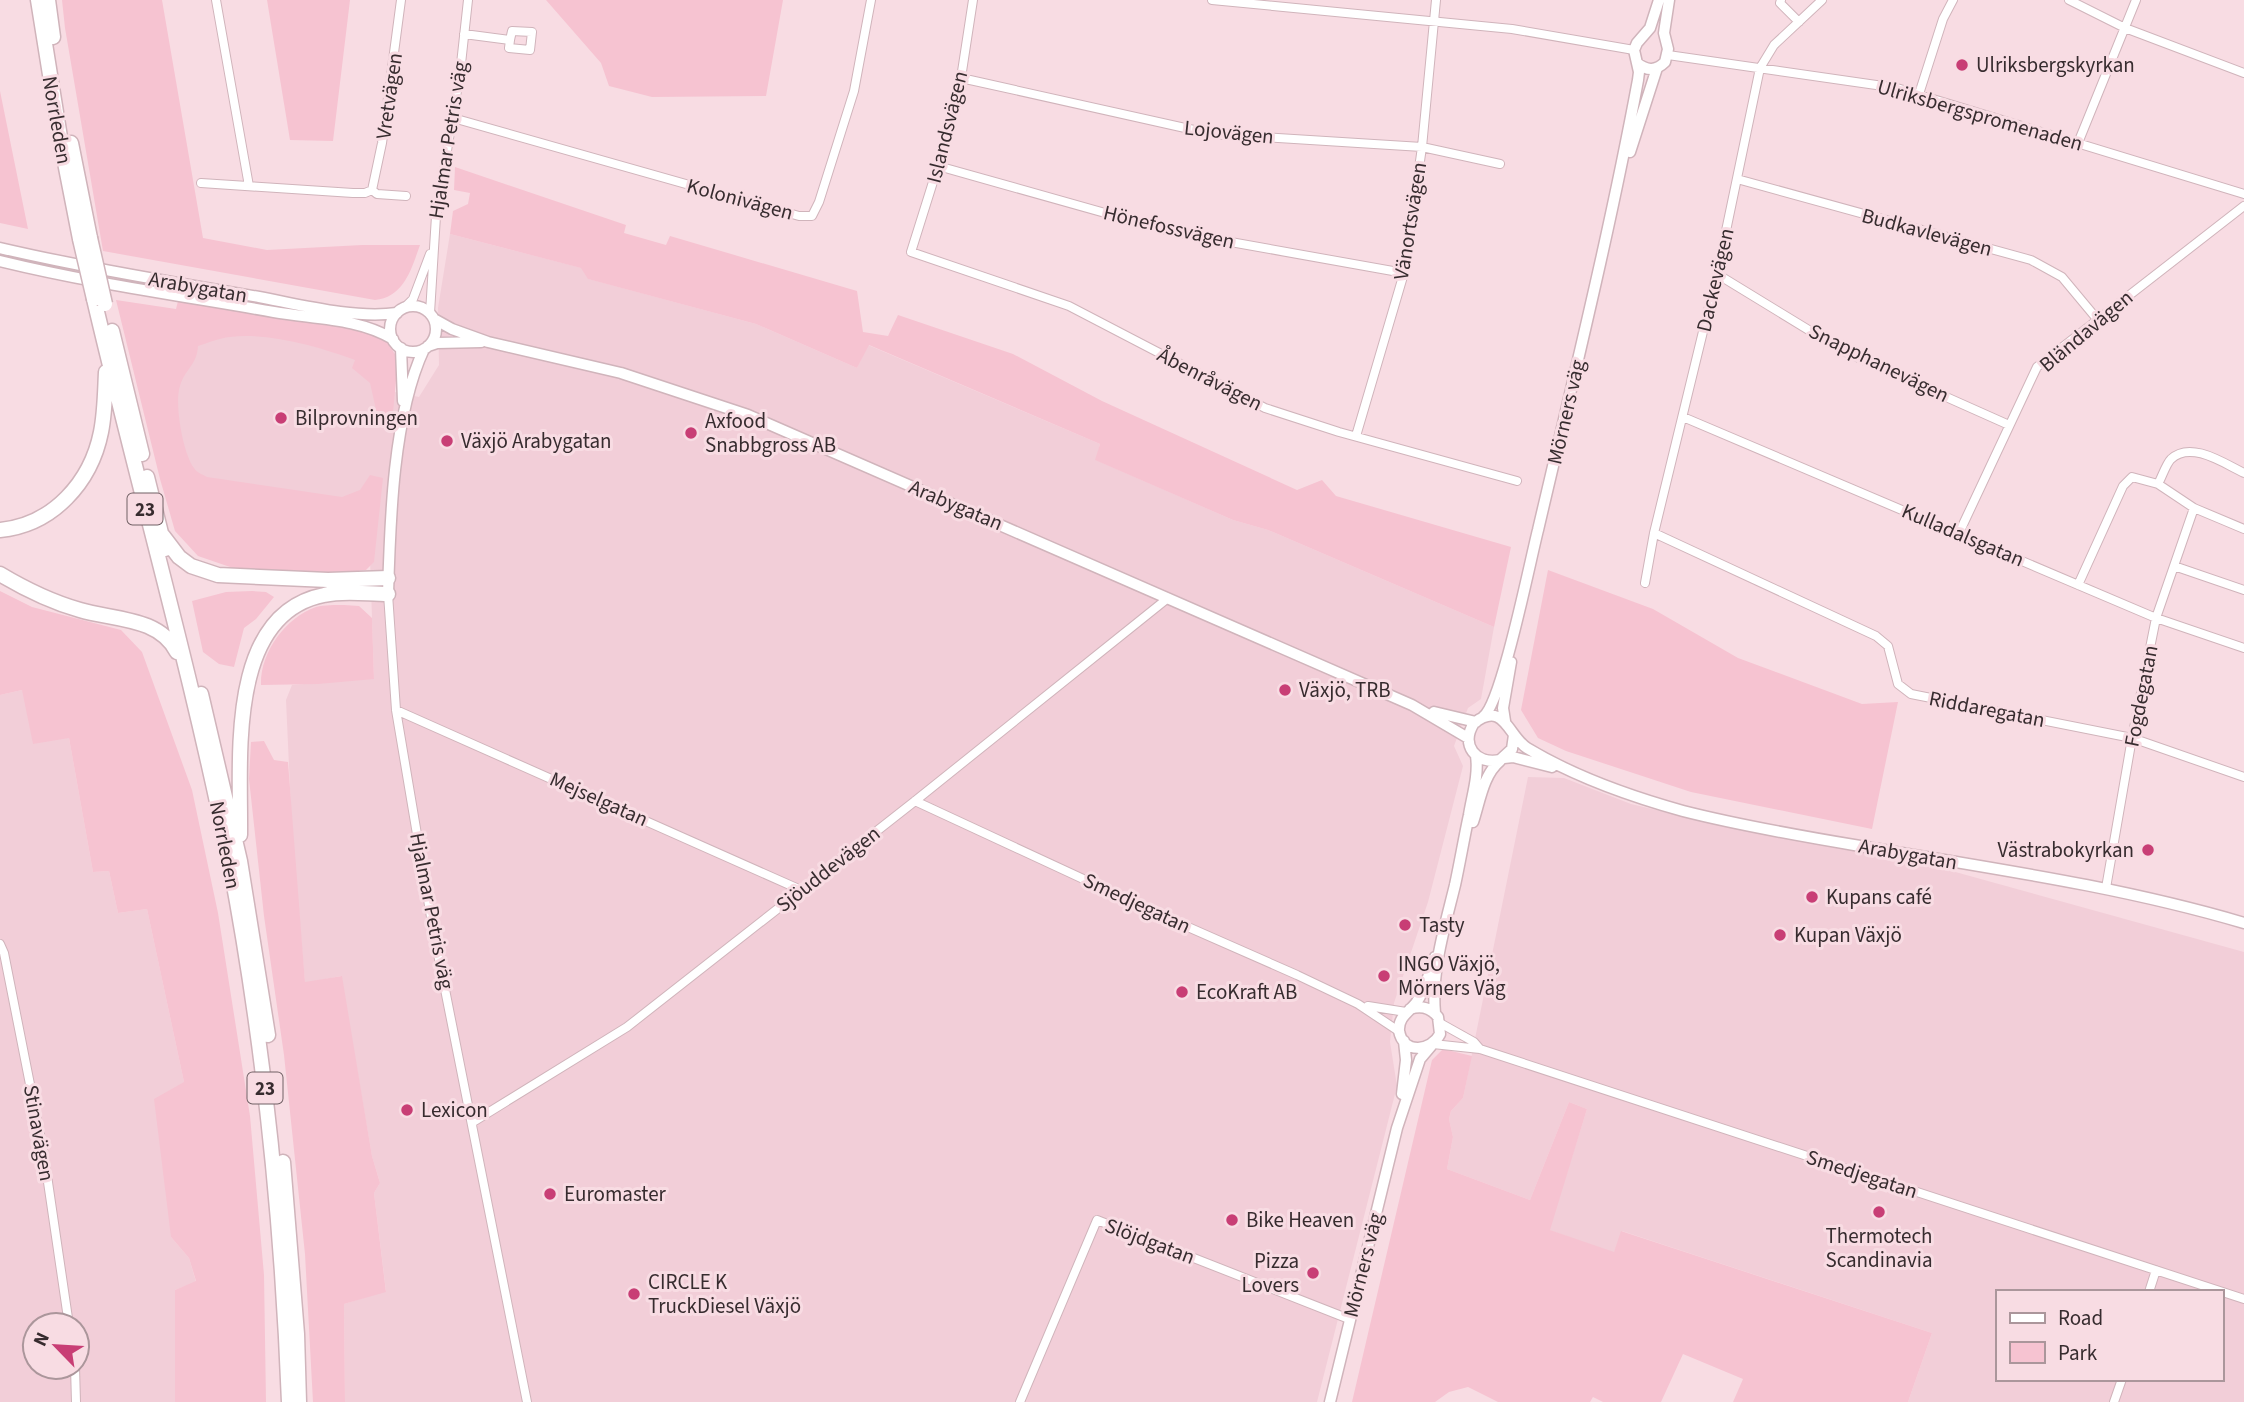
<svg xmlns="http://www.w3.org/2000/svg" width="2244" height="1402" font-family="'Source Sans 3',sans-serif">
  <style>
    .built { fill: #f2ced8; fill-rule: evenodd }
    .green { fill: #f6c3d1 }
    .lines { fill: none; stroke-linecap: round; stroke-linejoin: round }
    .street-casing { stroke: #d0b4bb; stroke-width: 10 }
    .secondary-casing { stroke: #d0b4bb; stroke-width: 13 }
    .highway-casing { stroke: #d0b4bb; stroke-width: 17 }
    .street { stroke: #fff; stroke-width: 8 }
    .secondary { stroke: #fff; stroke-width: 10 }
    .highway { stroke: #fff; stroke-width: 14 }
    .highway-bridge-casing { stroke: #d0b4bb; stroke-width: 17; stroke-linecap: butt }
    .highway-bridge { stroke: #fff; stroke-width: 14 }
    .poi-dot { fill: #c83e75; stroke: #f8dce3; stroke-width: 2.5 }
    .labels { text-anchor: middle; stroke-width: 6; stroke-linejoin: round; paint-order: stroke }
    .shield { fill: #f8dce3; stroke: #716165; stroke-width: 2 }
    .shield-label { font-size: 19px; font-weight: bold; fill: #372c2f }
    .poi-label { font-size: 21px; fill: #372c2f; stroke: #f8dce3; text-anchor: start }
    .street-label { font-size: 21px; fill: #372c2f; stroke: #f8dce3 }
  </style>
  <rect width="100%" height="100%" fill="#f8dce3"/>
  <path class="built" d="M450,234L582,268L589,279L756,324L857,368L868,345L1100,444L1096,460L1233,520L1268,530L1494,627L1481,699L1468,708L1454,746L1463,766L1428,902L1394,1003L1390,1042L1397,1086L1317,1402H345L344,1304L386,1291L374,1193L380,1183L372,1156L341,976L305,983L292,832L286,700L292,685L374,678L370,558L194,528L163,367L207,331L315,341L356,357L375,388L419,397L439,365L438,308Z
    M22,690L69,738L93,872L109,871L118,913L147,909L184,1082L171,1237L189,1258L196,1282L175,1290V1402H0V695ZM35,1325H77V1367H35Z
    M1528,777L1564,778L1631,804L1732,828L1912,860L2244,952V1402H1908L1932,1333L1622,1231L1614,1253L1549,1230L1587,1109L1569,1102L1530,1200L1447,1169L1453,1137L1449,1119L1451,1111L1463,1098ZM1997,1292H2221V1379H1997Z"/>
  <path class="green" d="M62,0H162L203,238L267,250L362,245H420C411,270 404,297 375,300L103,251L65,28Z
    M267,0H350L333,141L290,140Z
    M546,0H783L766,96L652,97L609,86L601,63Z
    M0,91L28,229L0,223Z
    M455,167L626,225L624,233L666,245L670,236L857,291L863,332L888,336L898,315L1013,354L1102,401L1297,490L1322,480L1336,496L1511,547L1494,627L1268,530L1233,520L1095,460L1100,444L869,345L857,368L756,324L588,279L581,268L450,234L453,211L468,204L470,193L454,190Z
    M116,300L176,309L178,301L332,325L379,336L386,340L398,359L393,412L385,417L377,414L370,383L352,368L355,360C320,347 268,332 230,337C219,338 208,343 198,346C197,365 185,369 180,386C174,403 183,453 194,468C197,473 202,474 207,477L342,497L360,490L370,475L383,478L374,562L366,570L349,572H289L233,568L198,556L175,531L160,479Z
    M1548,570L1653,609L1738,658L1862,704L1898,702L1872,829L1691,792L1566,751L1538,738L1521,710Z
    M0,591L32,607L121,630L142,652L192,790L218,913L250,1116L264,1275L266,1402H175V1290L196,1281L189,1258L171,1237L154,1099L184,1082L147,909L118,913L109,871L93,872L69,738L33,744L22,690L0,695Z
    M252,591L266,592L274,597L256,619L244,628L234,667L219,664L203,652L192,601L226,592Z
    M344,605L359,606L372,618L374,679L318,684L261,685C260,653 285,618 316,607C324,605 336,605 344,605Z
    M264,741L274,760L288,762L305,982L342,976L372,1156L380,1183L374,1193L386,1292L344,1304L345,1402H313L305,1254L284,1055L264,916L249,779L251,742Z
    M1443,1049L1472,1056L1463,1098L1451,1111L1449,1119L1453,1137L1447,1169L1530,1200L1569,1102L1587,1109L1550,1230L1614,1252L1621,1231L1932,1333L1908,1402H1733L1743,1379L1683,1354L1661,1402H1603L1593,1397L1590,1402H1498L1468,1387L1449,1392L1435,1402H1352L1432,1060Z"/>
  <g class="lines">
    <g class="street-casing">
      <path id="street" d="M216,0L249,186
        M973,0L961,78L938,166L911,252L1069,306L1265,408L1339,432L1517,481
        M1212,0L1512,29L1634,50
        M1781,0L1780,3L1799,22
        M2069,0L2125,28L2244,73
        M464,34L510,40L509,48L530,50L532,32L512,31L510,40
        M1668,55L1897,88L2244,194
        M961,78L1212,134L1422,147L1500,164
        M1919,94L1943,19L1953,0
        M453,118L799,216H812L819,202L854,91L871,0
        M2078,143L2136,0
        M938,166L1169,231L1404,273
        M1737,179L2031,260L2062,277L2097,319
        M201,183L353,193H365L372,190L382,143L401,0
        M372,190L377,194L406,196
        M1717,274L1843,351L2009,425
        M404,308L413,299L430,254
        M430,313L436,216L460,73L468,0
        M1683,417L2156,618L2244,648
        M1356,436L1404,273L1422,147L1436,0
        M2158,484C2162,477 2166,464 2171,459C2191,440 2225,464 2244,473
        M1654,533L1876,636L1888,646L1898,684L1911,694L2132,738L2244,777
        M1959,533L2037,367L2244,206
        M2174,566L2244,590
        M1645,583L1654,533L1717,274L1760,68L1774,45L1822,0
        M2078,585L2123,486L2132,477L2158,484L2194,508L2244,529
        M388,594L396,710L433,929L527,1402
        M396,710L801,890
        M915,801L1163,916L1297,975L1358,1004L1400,1032
        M2106,888L2132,738L2156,618L2194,508
        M0,944L4,953L44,1155L69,1325
        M1368,1006L1406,1012
        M1440,1023L1474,1042L1480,1049
        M1433,1044L1480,1049L2244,1299
        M473,1122L627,1027L915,801L1168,598
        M2149,1292L2156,1270
        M75,1367L76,1402
        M1020,1402L1097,1220L1349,1319
        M2114,1402L2122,1379"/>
    </g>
    <g class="secondary-casing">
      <path id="secondary" d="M1637,63C1647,71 1656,71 1665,62L1668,49L1664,33L1669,0
        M1630,152L1657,68
        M0,248C86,268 173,282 259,297C301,305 355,319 397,313
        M0,261C90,283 183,296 274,312C314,319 358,318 393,339
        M390 329a23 23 0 1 1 46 0a23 23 0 1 1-46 0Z
        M434,319L452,329L488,342L621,373L748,415L1412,705L1468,738
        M428,346L437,343L481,342
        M401,348L403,401
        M388,594C390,521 393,415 424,349
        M1434,712L1476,722
        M1483,717C1502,703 1530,561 1538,530C1573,380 1610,231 1638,80L1639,72L1634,50L1637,43L1650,28L1659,0
        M1505,721L1503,708L1511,662
        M1514,735L1512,749L1500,760C1476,765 1460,745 1474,723C1504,700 1508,736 1527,748C1575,777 1629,796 1683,811C1742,826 1800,836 1860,846C1989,868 2119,886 2244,923
        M1504,758L1513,757L1552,767
        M1473,822C1480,801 1483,775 1500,761
        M1410,1009C1421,1005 1431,1008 1438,1017L1440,1034C1431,1052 1403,1054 1399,1031C1398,1017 1409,1012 1416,1003C1426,990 1429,972 1435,957
        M1435,1013C1431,971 1445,926 1455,885C1460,862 1464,838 1469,815C1472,796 1479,775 1476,756
        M1402,1094L1406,1060L1404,1041
        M1330,1402L1397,1128L1420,1059L1431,1046"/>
    </g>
    <g class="highway-casing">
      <path id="highway" d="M38,0L60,137L80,239
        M48,0L53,37
        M71,143L90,238
        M94,299C138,487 192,674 230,864C264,1042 282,1221 289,1402
        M112,331L142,454
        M147,477L165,549
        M0,530C53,525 91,482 101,432C105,412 105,392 106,372
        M163,536L179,557L191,566L218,575L328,580L388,578
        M0,574C25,589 52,602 80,610C114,620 159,617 177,652
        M201,694L240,861L268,1035
        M240,835C241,760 226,614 324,595C344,590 367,594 388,594
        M283,1162L297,1334L299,1402"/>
    </g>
    <use href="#street" class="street"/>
    <use href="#secondary" class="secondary"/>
    <use href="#highway" class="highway"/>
    <g class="highway-bridge-casing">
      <path id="highway-bridge" d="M90,238L105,304
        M80,239L94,299"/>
    </g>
    <use href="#highway-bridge" class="highway-bridge"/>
  </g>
  <g class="poi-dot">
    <circle cx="1962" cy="65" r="7"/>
    <circle cx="281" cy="418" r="7"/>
    <circle cx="691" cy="433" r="7"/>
    <circle cx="447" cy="441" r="7"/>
    <circle cx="1285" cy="690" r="7"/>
    <circle cx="2148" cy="850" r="7"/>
    <circle cx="1812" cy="897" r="7"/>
    <circle cx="1405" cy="925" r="7"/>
    <circle cx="1780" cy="935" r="7"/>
    <circle cx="1384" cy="976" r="7"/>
    <circle cx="1182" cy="992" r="7"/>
    <circle cx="407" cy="1110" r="7"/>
    <circle cx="550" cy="1194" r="7"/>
    <circle cx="1879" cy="1212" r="7"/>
    <circle cx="1232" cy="1220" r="7"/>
    <circle cx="1313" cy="1273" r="7"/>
    <circle cx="634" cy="1294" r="7"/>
  </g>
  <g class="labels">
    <g class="shield">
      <rect x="127.5" y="493.5" width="35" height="31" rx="5"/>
      <rect x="247.5" y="1072.5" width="35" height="31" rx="5"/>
    </g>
    <g class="shield-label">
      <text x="145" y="516">23</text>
      <text x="265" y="1095">23</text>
    </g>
    <g class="poi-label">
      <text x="1976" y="72">Ulriksbergskyrkan</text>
      <text x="295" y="425">Bilprovningen</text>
      <text x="705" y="428">Axfood<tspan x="705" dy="24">Snabbgross AB</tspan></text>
      <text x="461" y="448">Växjö Arabygatan</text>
      <text x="1299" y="697">Växjö, TRB</text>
      <text x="2134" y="857" text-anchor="end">Västrabokyrkan</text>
      <text x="1826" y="904">Kupans café</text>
      <text x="1419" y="932">Tasty</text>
      <text x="1794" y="942">Kupan Växjö</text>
      <text x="1398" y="971">INGO Växjö,<tspan x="1398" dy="24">Mörners Väg</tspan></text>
      <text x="1196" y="999">EcoKraft AB</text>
      <text x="421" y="1117">Lexicon</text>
      <text x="564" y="1201">Euromaster</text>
      <text x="1246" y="1227">Bike Heaven</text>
      <text x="1879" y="1243" text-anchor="middle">Thermotech<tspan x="1879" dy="24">Scandinavia</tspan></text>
      <text x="1299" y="1268" text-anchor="end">Pizza<tspan x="1299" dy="24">Lovers</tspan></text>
      <text x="648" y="1289">CIRCLE K<tspan x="648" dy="24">TruckDiesel Växjö</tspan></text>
    </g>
    <g class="street-label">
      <text transform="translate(389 96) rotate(-82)" y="7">Vretvägen</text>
      <text transform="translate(1980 115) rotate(16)" y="7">Ulriksbergspromenaden</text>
      <text transform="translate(57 120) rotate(80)" y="7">Norrleden</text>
      <text transform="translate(947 127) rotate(-76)" y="7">Islandsvägen</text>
      <text transform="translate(1229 132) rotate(6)" y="7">Lojovägen</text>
      <text transform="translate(448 140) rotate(-81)" y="7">Hjalmar Petris väg</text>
      <text transform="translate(740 199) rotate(15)" y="7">Kolonivägen</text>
      <text transform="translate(1410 221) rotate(-81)" y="7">Vänortsvägen</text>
      <text transform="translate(1169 227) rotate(13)" y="7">Hönefossvägen</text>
      <text transform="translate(1927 232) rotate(15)" y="7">Budkavlevägen</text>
      <text transform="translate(1715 280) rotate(-77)" y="7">Dackevägen</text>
      <text transform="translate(198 287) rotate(10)" y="7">Arabygatan</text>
      <text transform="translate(2086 331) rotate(-40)" y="7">Bländavägen</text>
      <text transform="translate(1879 363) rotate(26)" y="7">Snapphanevägen</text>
      <text transform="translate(1210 379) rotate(27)" y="7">Åbenråvägen</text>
      <text transform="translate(1566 412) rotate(-77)" y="7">Mörners väg</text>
      <text transform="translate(956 505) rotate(23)" y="7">Arabygatan</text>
      <text transform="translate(1963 535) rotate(23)" y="7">Kulladalsgatan</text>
      <text transform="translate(2141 696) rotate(-79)" y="7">Fogdegatan</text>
      <text transform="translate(1987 709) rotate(11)" y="7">Riddaregatan</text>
      <text transform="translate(599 799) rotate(24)" y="7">Mejselgatan</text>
      <text transform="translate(225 845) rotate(79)" y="7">Norrleden</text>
      <text transform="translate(1908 854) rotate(10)" y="7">Arabygatan</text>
      <text transform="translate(828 869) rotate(-38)" y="7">Sjöuddevägen</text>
      <text transform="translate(1137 903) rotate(25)" y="7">Smedjegatan</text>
      <text transform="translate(432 911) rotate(79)" y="7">Hjalmar Petris väg</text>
      <text transform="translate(39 1133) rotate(80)" y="7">Stinavägen</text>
      <text transform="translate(1862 1174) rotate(18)" y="7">Smedjegatan</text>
      <text transform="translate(1150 1241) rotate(21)" y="7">Slöjdgatan</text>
      <text transform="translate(1363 1265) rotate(-76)" y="7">Mörners väg</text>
    </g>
  </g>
  <rect x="1996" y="1290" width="228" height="91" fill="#f8dce3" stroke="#ab969b" stroke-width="2"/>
  <rect x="2010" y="1313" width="35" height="10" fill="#ffffff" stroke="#ab969b" stroke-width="2"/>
  <text x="2058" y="1325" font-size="21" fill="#372c2f">Road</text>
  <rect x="2010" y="1342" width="35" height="21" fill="#f6c3d1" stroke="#ab969b" stroke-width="2"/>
  <text x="2058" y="1360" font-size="21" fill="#372c2f">Park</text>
  <g transform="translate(56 1346) rotate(295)"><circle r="33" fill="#f8dce3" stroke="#ab969b" stroke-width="2"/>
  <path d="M0-5L12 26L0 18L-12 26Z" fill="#c83e75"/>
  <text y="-10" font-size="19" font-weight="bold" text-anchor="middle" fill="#372c2f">N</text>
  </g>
</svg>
